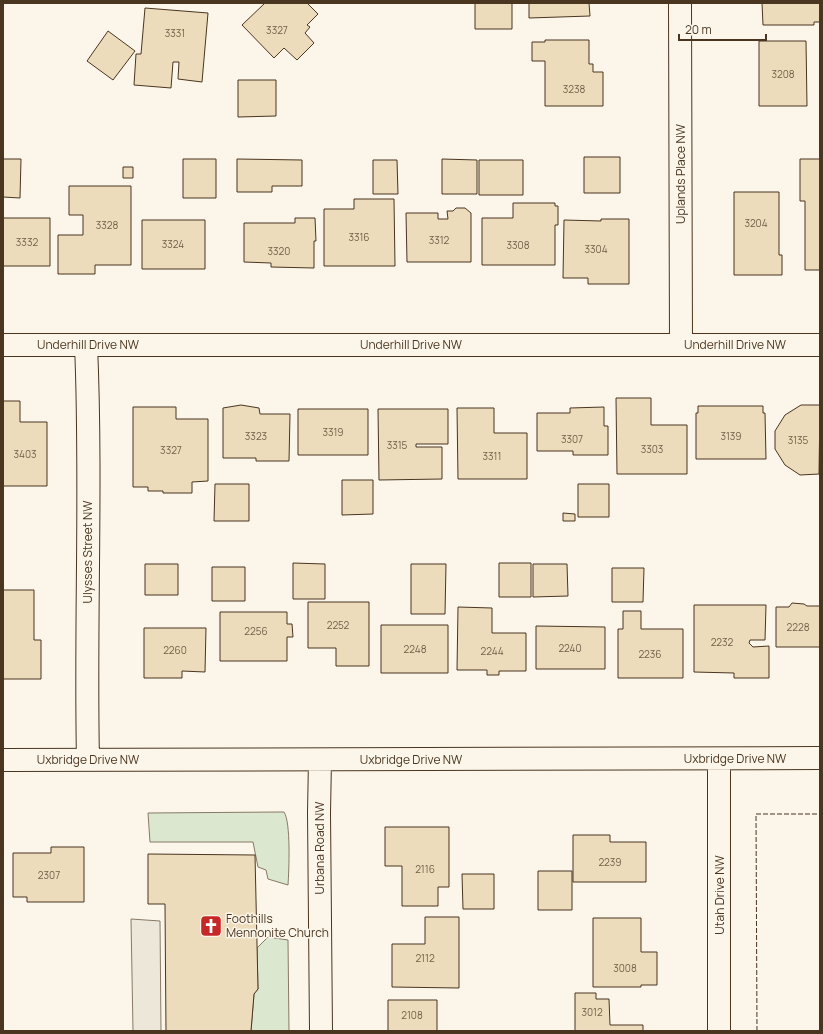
<svg xmlns="http://www.w3.org/2000/svg" width="823" height="1034" font-family="Manrope,sans-serif">
  <style>
    .green { fill: #dce7d0; stroke: #887966 }
    .parking { fill: #ede7d9; stroke: #887966 }
    .building { fill: #ecdcbc; stroke: #4a3520 }
    .lines { fill: none; stroke-linecap: round; stroke-linejoin: round }
    .street-casing { stroke: #4a3520; stroke-width: 24 }
    .street { stroke: #fbf6e9; stroke-width: 22 }
    .fence { stroke: #4a3520; stroke-width: 1; stroke-dasharray: 5 2; stroke-linecap: butt }
    .labels { text-anchor: middle; stroke-width: 3; stroke-linejoin: round; paint-order: stroke }
    .number-label { font-size: 10px; fill: #725f47 }
    .street-label { font-size: 12px; fill: #4a3520; stroke: #fbf6e9 }
    .poi-label { font-size: 12px; fill: #4a3520; stroke: #fbf6e9; text-anchor: start }
  </style>
  <rect width="100%" height="100%" fill="#fbf6e9"/>
  <path class="green" d="M280,812H284C291,822 289,871 288,885L268,879L266,870L258,867L253,842H150L148,813Z
    M268,937L288,940L289,1031H251L254,994L258,989L257,948Z"/>
  <path class="parking" d="M131,919L160,921L161,1031H133Z"/>
  <path class="building" d="M265,3H307L318,14L307,25L310,27L305,33L314,43L297,60L284,48L274,58L242,25Z
    M475,3H512V29H475Z
    M529,3H589L590,16L529,18Z
    M762,3H820V22H814V25H763Z
    M145,8L208,13L202,82L178,79L179,62H173L171,88L134,85L136,54H141Z
    M108,31L135,51L113,80L87,61Z
    M545,40H589V64H593V72H603V106H545V61H532V42H545Z
    M759,41H806L807,106H759Z
    M238,80H276V116L238,117Z
    M584,157H620V193H584Z
    M3,159H21L20,198L3,197Z
    M183,159H216V198H183Z
    M237,159L302,160V186H272V192H237Z
    M442,159L477,160V194H442Z
    M800,159H820V270H805V201H800Z
    M373,160H397L398,194H373Z
    M479,160H523V195H479Z
    M123,167H133V178H123Z
    M69,186H131V265H95V274H58V235H83V215H69Z
    M734,192H779V255H782V275H734Z
    M354,199H394L395,266H324V209H354Z
    M513,203H555V206H558V225H555V265H482V218H513Z
    M456,208H465L471,213V262H407L406,213H438V219H448L447,211H453Z
    M3,218H50V266H3Z
    M295,218H315L316,241H314V268L271,267V263L244,262V223H295Z
    M601,219H629V284H588V278H563L564,220L601,221Z
    M142,220H205V269H142Z
    M616,398H651V425H687V474H617Z
    M3,401H20V422H47V486H3Z
    M241,405L259,408L260,414H290L289,461H256V458H223V408Z
    M801,405H820L819,474L800,475L785,465L775,449V431L785,415Z
    M698,406H763V413H765L766,459H696V413H698Z
    M133,407H176V419H208V481L192,482V493H163V491H148V487H133Z
    M604,407V426H608V455H573V451H537V413H570V408Z
    M457,408H494V433H527V479H458Z
    M298,409H368V455H298Z
    M378,409H448V444H416V447H442V479L379,480Z
    M342,480H373V514L342,515Z
    M215,484H249V521H214Z
    M578,484H609V517H578Z
    M563,513L575,514V521H563Z
    M293,563L325,564V599H293Z
    M499,563H531V597H499Z
    M145,564H178V595H145Z
    M411,564H446L445,614H411Z
    M533,564H567L568,596L533,597Z
    M212,567H245V601H212Z
    M612,568H644L643,602H612Z
    M3,590H34V640H41V679H3Z
    M308,602H369V666H336V648H308Z
    M792,603L804,604L807,606H820V647H776V607H789Z
    M694,605H766L765,640H750L749,643L753,647L769,646V678H734V673L694,672Z
    M458,607L492,608V633H526V671H499V675H487V670H457Z
    M623,611H641V629H683V678H618V629H623Z
    M220,612H287V624H292L293,637H287V661H220Z
    M381,625H448V673H381Z
    M536,626L605,627V669H536Z
    M144,628H206L205,672L182,671V678H144Z
    M385,827H449V887H438V906H402V866H385Z
    M573,835H610V842H646V882H573Z
    M51,847H84V902H27V897H13V853H51Z
    M148,854L255,855L258,989L254,994L251,1031H166L165,904H148Z
    M538,871H572V910H538Z
    M462,874H494V909H463Z
    M425,917H459V988L392,987V944H425Z
    M593,918H641V952H657V985H641V987H593Z
    M575,993H596V999H609L610,1025H643V1031H575Z
    M388,1000H437V1031H388Z"/>
  <g class="lines">
    <g class="street-casing">
      <path id="street" d="M680,3L681,345
        M3,345H820
        M86,345C92,483 85,622 88,760
        M3,760L820,758
        M320,760L319,813L321,1031
        M719,1031V759"/>
    </g>
    <use href="#street" class="street"/>
    <path class="fence" d="M757,1031L756,814H820"/>
  </g>
  <defs>
    <g id="church-square" transform="scale(1.15)"><rect x="-9" y="-9" width="18" height="18" rx="4" fill="#c62828" stroke="#fbf6e9"/><path d="M-1.2-6h2.4v3.5h3.3v2.4h-3.3V6h-2.4V-.1h-3.3v-2.4h3.3Z" fill="#fff"/></g>
  </defs>
  <g fill-rule="evenodd">
    <use href="#church-square" x="211" y="926"/>
  </g>
  <g class="labels">
    <g class="number-label">
      <text x="277" y="34">3327</text>
      <text x="175" y="37">3331</text>
      <text x="783" y="78">3208</text>
      <text x="574" y="93">3238</text>
      <text x="756" y="227">3204</text>
      <text x="107" y="229">3328</text>
      <text x="359" y="241">3316</text>
      <text x="439" y="244">3312</text>
      <text x="27" y="246">3332</text>
      <text x="173" y="248">3324</text>
      <text x="518" y="249">3308</text>
      <text x="596" y="253">3304</text>
      <text x="279" y="255">3320</text>
      <text x="333" y="436">3319</text>
      <text x="256" y="440">3323</text>
      <text x="731" y="440">3139</text>
      <text x="572" y="443">3307</text>
      <text x="798" y="444">3135</text>
      <text x="397" y="449">3315</text>
      <text x="652" y="453">3303</text>
      <text x="171" y="454">3327</text>
      <text x="25" y="458">3403</text>
      <text x="492" y="460">3311</text>
      <text x="338" y="629">2252</text>
      <text x="798" y="631">2228</text>
      <text x="256" y="635">2256</text>
      <text x="722" y="646">2232</text>
      <text x="570" y="652">2240</text>
      <text x="415" y="653">2248</text>
      <text x="175" y="654">2260</text>
      <text x="492" y="655">2244</text>
      <text x="650" y="658">2236</text>
      <text x="610" y="866">2239</text>
      <text x="425" y="873">2116</text>
      <text x="49" y="879">2307</text>
      <text x="425" y="962">2112</text>
      <text x="625" y="972">3008</text>
      <text x="592" y="1016">3012</text>
      <text x="412" y="1019">2108</text>
    </g>
    <g class="street-label">
      <text transform="translate(681 174) rotate(-90)" y="4">Uplands Place NW</text>
      <text x="88" y="349">Underhill Drive NW</text>
      <text x="411" y="349">Underhill Drive NW</text>
      <text x="735" y="349">Underhill Drive NW</text>
      <text transform="translate(88 552) rotate(-90)" y="4">Ulysses Street NW</text>
      <text x="735" y="763">Uxbridge Drive NW</text>
      <text x="88" y="764">Uxbridge Drive NW</text>
      <text x="411" y="764">Uxbridge Drive NW</text>
      <text transform="translate(320 848) rotate(-90)" y="4">Urbana Road NW</text>
      <text transform="translate(720 895) rotate(-90)" y="4">Utah Drive NW</text>
    </g>
    <g class="poi-label">
      <text x="226" y="923">Foothills<tspan x="226" dy="14">Mennonite Church</tspan></text>
    </g>
  </g>
  <rect width="823" height="1034" fill="none" stroke="#4a3520" stroke-width="8"/>
  <path d="M679 34v6h87v-6" fill="none" stroke="#4a3520" stroke-width="2"/>
  <text x="685" y="34" font-size="12" fill="#4a3520" stroke="#fbf6e9" stroke-width="3" paint-order="stroke">20 m</text>
</svg>
